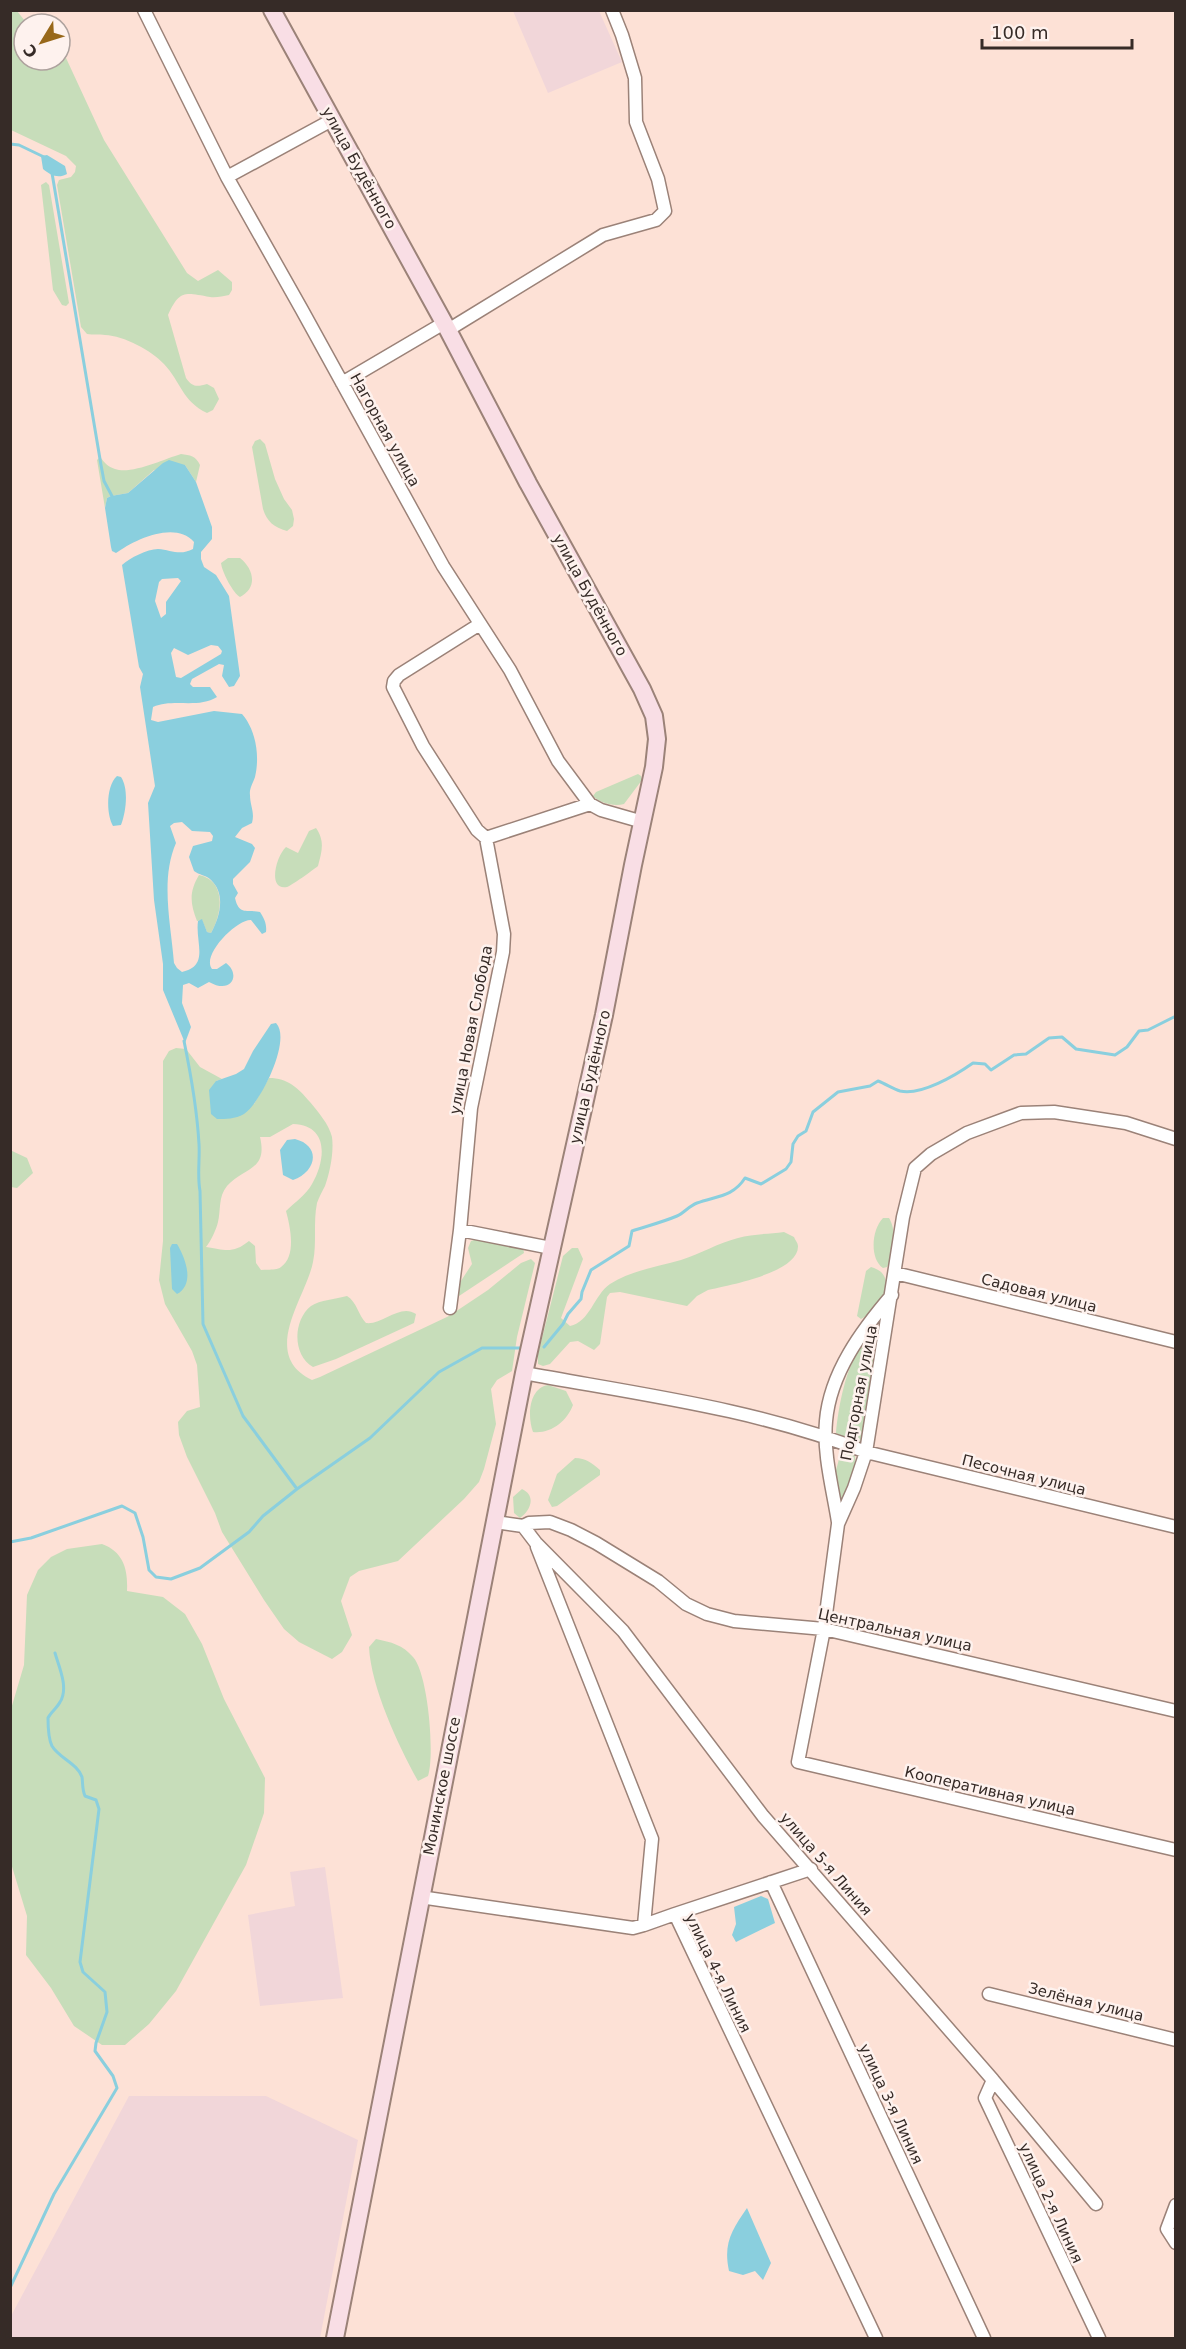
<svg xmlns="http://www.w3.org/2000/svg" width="1186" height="2349" font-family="'DejaVu Sans',sans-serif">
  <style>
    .industrial { fill: #f1d6d9 }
    .green { fill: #c7ddba; fill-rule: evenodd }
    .water { fill: #8acfde; fill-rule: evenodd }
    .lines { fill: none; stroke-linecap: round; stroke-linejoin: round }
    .stream { stroke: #8acfde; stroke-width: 3 }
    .street-casing { stroke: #9b8278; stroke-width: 15 }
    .secondary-casing { stroke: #9b8278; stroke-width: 20 }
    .street { stroke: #fff; stroke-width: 12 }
    .secondary { stroke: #f9dee5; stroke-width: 16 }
    .labels { text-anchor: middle; stroke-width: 5; stroke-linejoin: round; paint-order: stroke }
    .street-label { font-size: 15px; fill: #362b27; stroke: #fef2ee }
  </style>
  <rect width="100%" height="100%" fill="#fde1d6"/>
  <path class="industrial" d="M513,11H599L622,62L548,93Z
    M325,1867L343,1998L260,2006L248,1915L295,1906L290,1872Z
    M129,2096H266L358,2140L320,2338H11V2316Z"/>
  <path class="green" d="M10,11H17L25,21L29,24H24V60H60V45L104,140L187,273L198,281L218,270L232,282V290L229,295C223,296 216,298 210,297C185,293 180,289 168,315L186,378C192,387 197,387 207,384L214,388L219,399L213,410L207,413C182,401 181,382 164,364C151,350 124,336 105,335C99,334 93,335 87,334L81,327L57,185L59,180L71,177L75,172L76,166L66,156L11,130Z
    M46,182L49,185L69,303L66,306L62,305L53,290L41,185Z
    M260,439L265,444L275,479L284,499L292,510L294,519L293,526L287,531C274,527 267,522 263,509L252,447L255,441Z
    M181,454C190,455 196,456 200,465L196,482L185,465L154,470L128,493L111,496L107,498L105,508L97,460L100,457C104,462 108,467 115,469C131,475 164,459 181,454Z
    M228,558H240C254,569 258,588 240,597C233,593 222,572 221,563Z
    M638,774L641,776L642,780L624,804C614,807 600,803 593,796L596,792Z
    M316,828C325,841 322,851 318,866C313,870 291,886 287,887C267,891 276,856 286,847L298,853L309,831Z
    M199,875C227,881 222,914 211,933L207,932L202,920L197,921C190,903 189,892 199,875Z
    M176,1048L186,1049L200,1067L222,1079L216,1081L254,1104L269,1078C288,1078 298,1088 310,1102C318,1112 329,1124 332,1137C334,1152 330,1172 325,1186C322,1192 319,1197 317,1203C313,1222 317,1243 313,1262C306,1298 259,1354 312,1380L320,1377L449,1316L488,1290L521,1263L531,1259L535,1263L517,1337L512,1371L497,1380L491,1389L496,1424L484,1469L479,1482L464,1499L398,1561L359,1571L350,1577L341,1601L352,1635L342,1652L332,1659L299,1642L284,1629L264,1600L222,1532L215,1513L187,1457L179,1435L178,1422L187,1411L200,1407L197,1365L192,1351L165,1304L159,1280L163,1241V1061L169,1051ZM293,1124C329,1125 326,1160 312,1184C306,1195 295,1202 286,1211C290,1226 297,1256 281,1267C276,1271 267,1269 261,1270L256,1263L255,1246L249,1241C233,1254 225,1250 206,1247C211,1241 216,1230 218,1222C221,1210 218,1197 227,1186C244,1167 268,1171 260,1137H270Z
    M10,1150L27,1158L33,1173L17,1188L11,1187Z
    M883,1218H889C897,1230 894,1255 887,1267L883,1268C869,1258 872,1229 883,1218Z
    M784,1232L794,1237C795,1240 798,1243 798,1246C799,1273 728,1285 708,1290L697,1296L687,1306L620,1292L610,1293L607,1297L600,1344L594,1350L578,1341L570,1342L550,1364L543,1366L538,1364V1354L563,1256L572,1248H578L583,1259L561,1318L570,1326C590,1322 594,1295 610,1284C632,1270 657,1267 681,1260C700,1254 718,1243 738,1238C752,1234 769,1234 784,1232Z
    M478,1239L523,1248L524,1253L456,1298L459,1284L472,1264L468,1248L471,1241Z
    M871,1267C901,1275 880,1311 861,1319L857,1316L866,1271Z
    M347,1296C357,1302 358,1315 366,1323C383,1325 400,1303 416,1314L414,1323L336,1359L313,1367C292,1355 293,1320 311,1306C320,1300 336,1299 347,1296Z
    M863,1346L869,1347L877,1355L862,1440L858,1443L836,1433C838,1410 846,1362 863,1346Z
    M548,1385L566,1391L573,1405C567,1421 551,1434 533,1432C527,1416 529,1388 548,1385Z
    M846,1451L855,1456C857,1475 848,1493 838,1509L836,1470L841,1452Z
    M575,1458C586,1458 592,1463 600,1470V1475L557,1506L552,1507L548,1500L557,1474Z
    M522,1489C537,1496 530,1511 520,1518L514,1513L513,1497Z
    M102,1544C124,1552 128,1570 127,1591L163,1597L185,1614L202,1644L224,1699L265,1778L264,1813L246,1865L176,1991L149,2024L125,2045H102L74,2026L51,1988L26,1955L27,1916L10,1860L11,1709L24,1665L27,1595L38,1570L51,1557L67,1549Z
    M376,1639C391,1642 403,1645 413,1657C428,1673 435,1755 428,1776L418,1781C398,1745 371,1687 369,1647Z"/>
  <path class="water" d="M47,155L65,166L67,174C58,179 50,175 43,169L41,156Z
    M169,460L185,465L196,482L212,527V539L201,552V559L204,567L216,575L229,596L240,676L234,686L229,687L222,676L224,665L219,664L192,679L190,684L193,687H210L217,697C198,709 173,698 153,707L151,720L158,722L214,711L242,714C256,730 260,756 255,777C253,783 249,789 250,795C250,806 255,812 252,823L242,828L235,837L252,844L255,848L250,862L233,879V884L238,893L235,898C239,916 247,909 260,912C264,918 267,924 266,932L262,934L251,920C237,919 201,955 212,969H217L226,963C241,974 232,995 209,982L198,988L189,983L183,985L182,1003L191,1027L185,1043L163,990V964L154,900L148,803L155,786L140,687L143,674L139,667L122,565C130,558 147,549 158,549C171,550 180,556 193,549L194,542C175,520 134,540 116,553L112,551L111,547L105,508L107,498L111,496L128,493L163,463ZM178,578L181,581L166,602V614L161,618L155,601L159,582L162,579ZM211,645L218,646L222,651L221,654L181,678L176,677L171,653L174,648L188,655ZM182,822L192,831L210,832L213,836L212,841L193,846L189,857L194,871C199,875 206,875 211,880C226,894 220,917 211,933L207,932L202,919L198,921C195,942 210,966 182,972L177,968L174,963C171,924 160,880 176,843L170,826L174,823Z
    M117,776L121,777C129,789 126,812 121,825L113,826C106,814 106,786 117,776Z
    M276,1023C292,1039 261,1103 244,1114C235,1119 226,1119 217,1119L211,1114L209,1090L216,1081L236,1074L244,1069L253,1051L271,1024Z
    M295,1139C322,1146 316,1172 293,1180L283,1175L280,1150L287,1140Z
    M172,1244H177C186,1259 195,1284 177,1294L172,1289L170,1248Z
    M761,1896L768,1899L775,1923L736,1942L732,1935L736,1924L734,1907Z
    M747,2208L771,2263L763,2280L755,2271L743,2275L729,2271C723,2243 732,2230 747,2208Z"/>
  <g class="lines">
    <path class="stream" d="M10,144L19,145L44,157
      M52,173L101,465L104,481L113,498
      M184,1041C191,1075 197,1109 199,1144C200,1160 197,1175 200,1191L203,1324L243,1416L297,1489
      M544,1347L563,1324L568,1314L581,1299L582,1292L591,1270L629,1246L632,1231C647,1226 663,1222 677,1216C684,1213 689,1206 697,1203C716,1196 733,1197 745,1178L761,1184L786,1169L791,1162L793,1144L798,1136L806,1131L813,1112L838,1092L870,1086L878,1081C886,1084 893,1089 900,1091C921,1096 956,1075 973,1063L985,1064L991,1070L1014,1055L1026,1054L1049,1038L1062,1037L1076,1049L1115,1055L1127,1047L1139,1031L1148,1030L1176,1016
      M10,1542L31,1538L122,1506L135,1513L143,1537L149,1570L156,1577L171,1579L200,1568L249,1532L263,1516L297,1489L370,1438L439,1372L482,1348H520
      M10,2288L54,2194L117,2088L113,2076L95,2051L96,2043L107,2012L105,1992L83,1972L80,1962L99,1809L96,1800L85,1796C82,1789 83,1784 82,1777C78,1764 59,1758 52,1746C48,1738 48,1727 48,1718C51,1712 57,1708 60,1702C69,1688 59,1667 55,1653"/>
    <g class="street-casing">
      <path id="street" d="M144,10L227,177L302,310L443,566L510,670L558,761L590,804L601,810L643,822
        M227,177L332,120
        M448,330L603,235L656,220L665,211L658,179L636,122L635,78L622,35L612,10
        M342,383L444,323
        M486,838L590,804
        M1176,1139L1126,1123L1054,1112L1021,1113L967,1133L931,1154L915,1168L903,1217L866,1452L854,1488L838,1524L824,1629L798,1762L1176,1850
        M460,1230L551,1248
        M895,1273L1176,1342
        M450,1308L460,1230L471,1108L503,952L504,934L486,838L477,830L423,746L393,687L394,681L399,675L480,624
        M524,1373C638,1394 758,1409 866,1452L1176,1527
        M495,1522L523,1526L536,1543L623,1631L763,1816L993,2080L1096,2204
        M838,1522C833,1490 823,1454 826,1421C830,1373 862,1330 892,1295
        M523,1526L529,1523L550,1522L571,1530L596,1543L658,1581L686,1604L707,1614L734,1621L824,1629L1176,1711
        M537,1547L652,1839L644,1925L675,1914L876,2338
        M771,1882L984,2338
        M420,1897L633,1928L644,1925
        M675,1914L811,1869
        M989,1994L1176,2040
        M993,2080L985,2098L1099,2338
        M1176,2205L1167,2229L1176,2243"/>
    </g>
    <g class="secondary-casing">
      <path id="secondary" d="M272,10L448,330L528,483L642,689L654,716L657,739L654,767L633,865L604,1015L524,1373L335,2338"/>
    </g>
    <use href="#street" class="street"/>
    <use href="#secondary" class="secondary"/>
  </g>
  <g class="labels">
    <g class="street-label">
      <text transform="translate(359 168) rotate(61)" y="5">улица Будённого</text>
      <text transform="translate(385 430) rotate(61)" y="5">Нагорная улица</text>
      <text transform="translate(590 595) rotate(61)" y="5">улица Будённого</text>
      <text transform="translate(471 1030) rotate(-79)" y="5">улица Новая Слобода</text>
      <text transform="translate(590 1077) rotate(-77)" y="5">улица Будённого</text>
      <text transform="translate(1039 1293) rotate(14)" y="5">Садовая улица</text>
      <text transform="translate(859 1393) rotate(-79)" y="5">Подгорная улица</text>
      <text transform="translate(1024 1475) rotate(14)" y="5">Песочная улица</text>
      <text transform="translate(895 1630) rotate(12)" y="5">Центральная улица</text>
      <text transform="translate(442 1786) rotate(-79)" y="5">Монинское шоссе</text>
      <text transform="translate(990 1791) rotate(13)" y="5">Кооперативная улица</text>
      <text transform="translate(826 1864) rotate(49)" y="5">улица 5-я Линия</text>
      <text transform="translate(718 1973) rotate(64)" y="5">улица 4-я Линия</text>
      <text transform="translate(1086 2002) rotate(14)" y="5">Зелёная улица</text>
      <text transform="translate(891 2104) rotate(65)" y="5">улица 3-я Линия</text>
      <text transform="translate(1051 2203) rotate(65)" y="5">улица 2-я Линия</text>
    </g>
  </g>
  <rect width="1186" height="2349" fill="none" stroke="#362b27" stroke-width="24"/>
  <g transform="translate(42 42) rotate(232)"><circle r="28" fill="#fef2ee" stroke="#aea29e" stroke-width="1.5"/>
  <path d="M0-4.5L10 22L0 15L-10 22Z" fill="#98681a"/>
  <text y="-9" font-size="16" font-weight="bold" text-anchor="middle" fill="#362b27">С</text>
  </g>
  <path d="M982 39v9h150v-9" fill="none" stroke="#362b27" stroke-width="3"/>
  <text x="991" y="39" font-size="18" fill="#362b27" stroke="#fef2ee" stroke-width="4.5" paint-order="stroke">100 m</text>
</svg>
